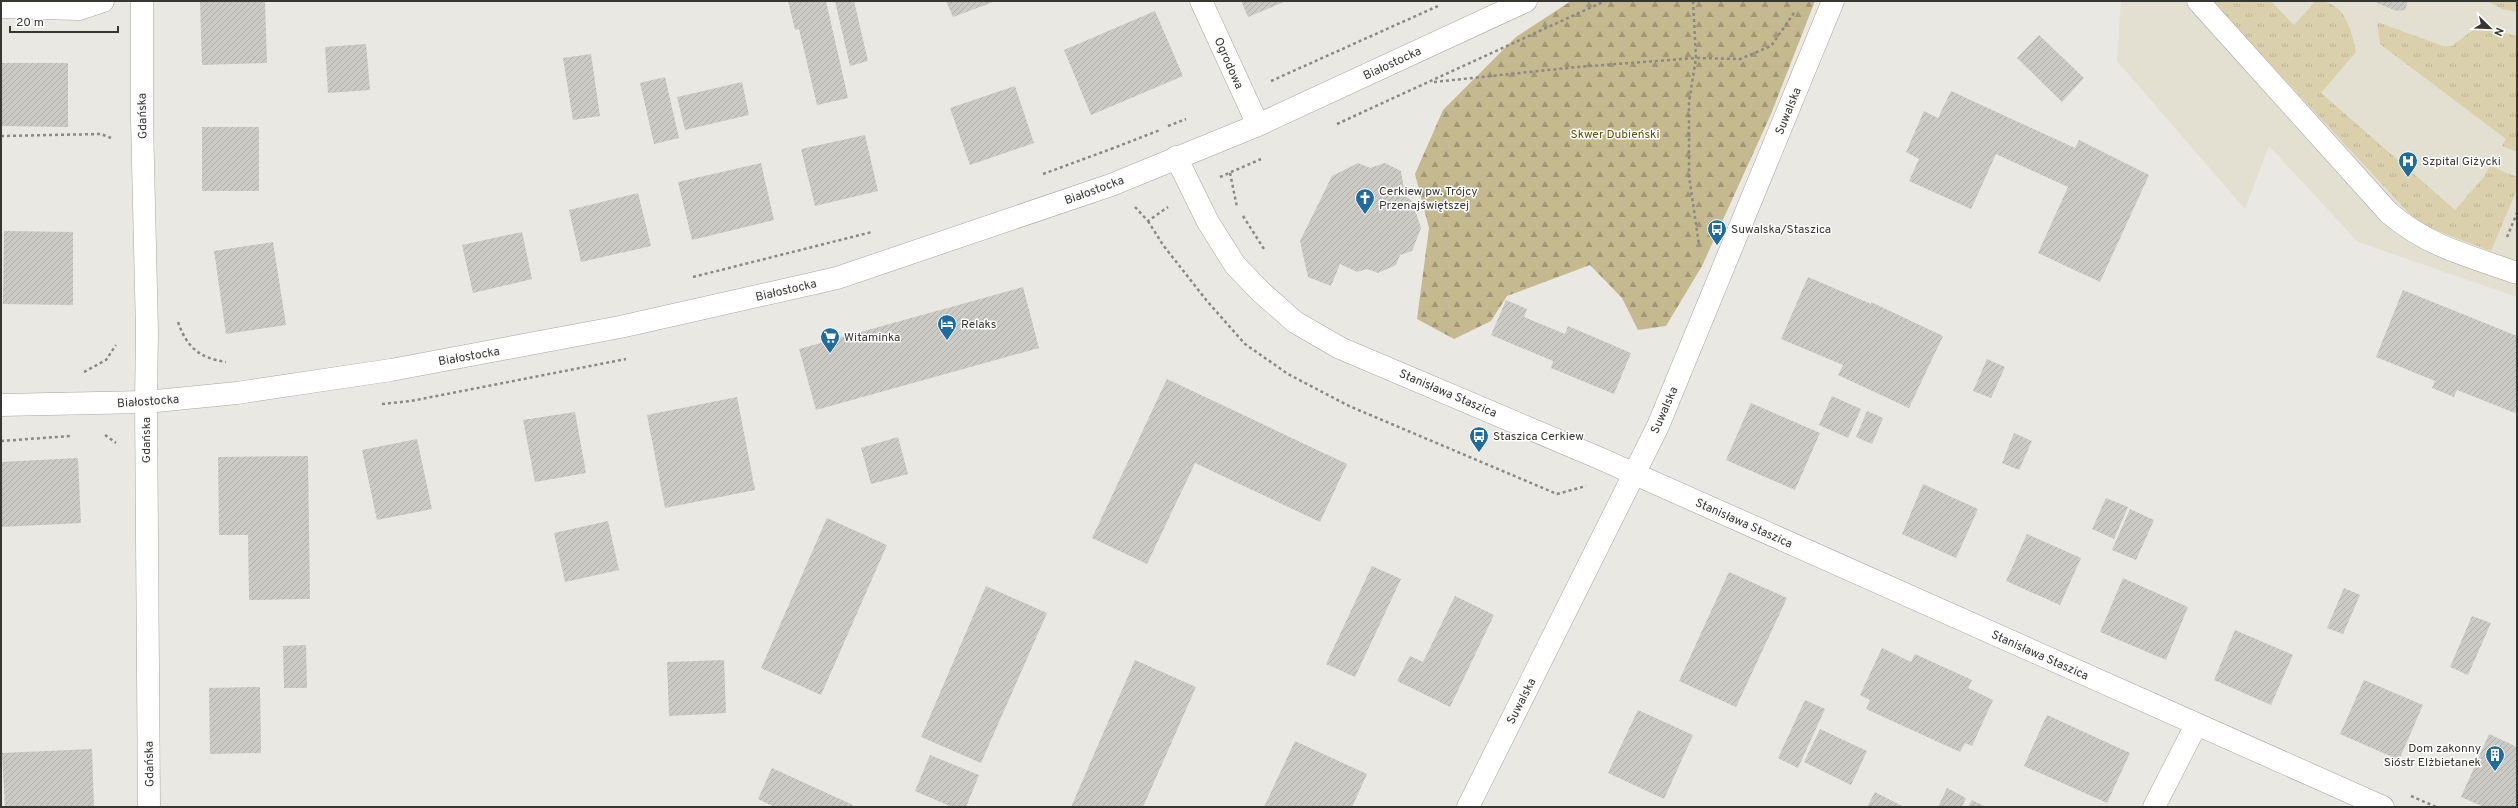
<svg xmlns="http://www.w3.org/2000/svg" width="2518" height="808" viewBox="0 0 2518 808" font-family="Overpass,sans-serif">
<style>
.built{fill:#e3dfd1}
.grass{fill:url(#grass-tufts)}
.forest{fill:url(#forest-firs)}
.building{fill:url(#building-hatch)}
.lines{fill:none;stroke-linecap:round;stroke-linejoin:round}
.minor-casing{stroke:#a7a59f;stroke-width:23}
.path{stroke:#8a8985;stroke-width:2.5;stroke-dasharray:3 3;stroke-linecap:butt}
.minor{stroke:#fff;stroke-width:22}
.labels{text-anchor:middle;stroke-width:3;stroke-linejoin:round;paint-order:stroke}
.street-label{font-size:12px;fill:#363633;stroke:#fff}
.park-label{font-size:12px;fill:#614f04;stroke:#fff}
.poi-label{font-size:12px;fill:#363633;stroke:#fff;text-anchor:start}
</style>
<defs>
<pattern id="grass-tufts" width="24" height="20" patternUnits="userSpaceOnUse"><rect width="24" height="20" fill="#dbd0ac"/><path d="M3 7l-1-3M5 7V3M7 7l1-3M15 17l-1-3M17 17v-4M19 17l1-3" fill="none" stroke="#bdb394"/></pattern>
<pattern id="forest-firs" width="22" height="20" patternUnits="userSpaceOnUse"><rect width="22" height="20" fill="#c5b990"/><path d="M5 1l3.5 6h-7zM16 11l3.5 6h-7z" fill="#a19776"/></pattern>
<pattern id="building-hatch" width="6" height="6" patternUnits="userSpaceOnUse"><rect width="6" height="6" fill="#cccac4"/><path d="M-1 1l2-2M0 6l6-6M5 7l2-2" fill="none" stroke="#b0aea9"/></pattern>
</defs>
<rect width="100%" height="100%" fill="#eae8e2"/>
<path class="built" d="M2121,1H2517V297L2358,242L2269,146L2245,209L2117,61Z"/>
<path class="grass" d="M2212,1H2271L2294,25L2316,1C2345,1 2351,29 2356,52L2321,93L2455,210L2483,178L2490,166L2517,177V189L2491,251L2419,224Z
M2487,1H2517V12L2502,9Z
M2377,22L2443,46H2452L2477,27L2517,36V152L2502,146L2506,139L2380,44Z"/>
<path class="forest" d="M1571,1H1815L1771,114L1702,266L1666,326L1638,330L1622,298L1590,265L1507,296L1491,321L1454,339L1417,319L1429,228L1415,174L1443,110L1516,37Z"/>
<path class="building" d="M200,1H265L267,63L202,65Z
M788,1H826L848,98L817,105L799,29L795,30Z
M835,1H854L868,61L850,66Z
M946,1H996L953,17Z
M1241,1H1286L1248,17Z
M2372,1H2408L2405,10L2397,11Z
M1155,11L1183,76L1091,115L1064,50Z
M2039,35L2084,78L2062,102L2017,58Z
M366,44L370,90L328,93L325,47Z
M591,54L600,116L573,120L563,58Z
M1,63H68V127L1,126Z
M665,77L679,138L654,144L640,83Z
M742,82L749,115L685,130L677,97Z
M1015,86L1034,143L970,165L950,108Z
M1951,91L2075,148L2079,140L2149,175L2100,282L2038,253L2068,187L1996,154L1971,209L1909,181L1919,159L1906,152L1924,111L1938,118Z
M202,127H259V191H202Z
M865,135L878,191L815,206L801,149Z
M761,163L774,220L692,240L678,182Z
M1358,163L1370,168L1385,163L1401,171L1405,196L1412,201L1421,228L1412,251L1400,255L1396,265L1378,273L1367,269L1357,272L1340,264L1331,286L1308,277L1300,241L1332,176Z
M638,193L651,246L581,262L569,210Z
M4,231L73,232V305L3,304Z
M522,232L532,279L473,293L462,245Z
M273,242L286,325L226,334L214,251Z
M1808,277L1871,304V302L1943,336L1909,408L1838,375L1843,365L1781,339Z
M1023,287L1039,348L816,410L799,349Z
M2403,290L2517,336V407L2515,413L2457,390L2454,397L2432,388L2435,381L2376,357Z
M1506,300L1527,309L1524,317L1565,334L1568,326L1631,353L1614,394L1551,368L1553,361L1491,335Z
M1987,359L2005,367L1991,398L1973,391Z
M1167,379L1347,464L1320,522L1195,463L1147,564L1092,538Z
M1832,396L1861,409L1848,438L1819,425Z
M737,397L755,490L665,508L647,415Z
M1751,403L1820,433L1795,490L1726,460Z
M1867,411L1883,418L1872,444L1856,437Z
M575,412L586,473L535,482L523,420Z
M2014,433L2032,441L2019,470L2002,463Z
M898,437L908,474L871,484L861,448Z
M417,439L432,509L377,520L362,450Z
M308,456L310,599L249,600L248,535H219L218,457Z
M78,458L81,523L1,527V462Z
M1923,484L1978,509L1956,558L1902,534Z
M2106,498L2128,507L2114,539L2092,529Z
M2130,509L2154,520L2136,560L2112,550Z
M827,518L887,545L821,695L761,668Z
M608,521L619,570L565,582L554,533Z
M2027,534L2081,558L2060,605L2006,581Z
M1372,566L1401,579L1355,677L1326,664Z
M1729,572L1787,598L1736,707L1679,681Z
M2123,578L2188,607L2166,660L2100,632Z
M986,586L1047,613L981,763L921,737Z
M2344,588L2360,595L2343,634L2327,628Z
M1455,596L1494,615L1450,707L1397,681L1410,656L1423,662Z
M2472,616L2491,623L2468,675L2450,667Z
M2235,630L2293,655L2271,705L2214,680Z
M306,645L307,688H284L283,646Z
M1882,648L1911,662L1915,654L1972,680L1968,688L1993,700L1972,746L1965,743L1960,752L1866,709L1870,700L1860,695Z
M724,660L726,713L669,716L667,662Z
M1135,660L1196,687L1143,807H1071Z
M2364,680L2423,705L2399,760L2340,734Z
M260,687L261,753L210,754L209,688Z
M1805,700L1825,709L1798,768L1778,758Z
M1638,710L1693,735L1664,799L1608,773Z
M2047,715L2130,753L2107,803L2024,766Z
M1820,729L1867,751L1851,785L1804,762Z
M2489,734L2517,747V807H2484L2461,797Z
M1295,741L1367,774L1352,807H1264Z
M92,749L94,807H5L2,753Z
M930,755L979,775L966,807H952L915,791Z
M772,768L853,805L852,807H775L758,799Z
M1947,788L1966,798L1962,807H1938Z
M1875,792L1904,807H1867Z
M1972,800L1986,807H1968Z"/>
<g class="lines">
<g class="minor-casing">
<path id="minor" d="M142,1V120L147,331L146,402L149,807
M1201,1L1258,125
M2198,1L2389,213C2429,247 2469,256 2517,273
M1,7L79,9L103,1
M1176,157L1208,222L1235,265L1261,292L1295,322L1340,348L1599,458L2383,807
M1,405L146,402L237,393L391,370L620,327L837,278L1111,185L1258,125L1526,1
M1468,807L1658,426L1833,1
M2154,807L2196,725"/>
</g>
<path class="path" d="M1693,1L1696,58L1689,102V176L1699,245
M1271,81L1438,6
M1434,82L1577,67L1696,58L1740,59L1771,46L1794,13
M1337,124L1605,1
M1168,126L1186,119
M1,136L101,134L111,138
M1111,149L1160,130
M1230,173L1237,207
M1043,174L1111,149
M1220,177L1261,159
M1135,207L1148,221L1168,207
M1243,216L1264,249
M1148,221L1163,245L1207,301L1245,344L1288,374L1349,406L1557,494L1586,486
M2507,237L2517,213
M693,277L872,232
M178,322C187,348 200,358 226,362
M84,372L106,360L116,345
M382,404L411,401L626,359
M105,435L116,443
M1,441L70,436
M2411,796L2436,807"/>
<use href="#minor" class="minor"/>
</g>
<defs>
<g id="hospital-pin" transform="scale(1)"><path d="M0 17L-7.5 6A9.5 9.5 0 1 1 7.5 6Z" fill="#206c9f" stroke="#fff"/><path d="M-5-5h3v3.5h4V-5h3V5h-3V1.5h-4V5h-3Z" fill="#fff"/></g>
<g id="church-pin" transform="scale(1)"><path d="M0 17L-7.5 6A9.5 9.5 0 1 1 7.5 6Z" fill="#206c9f" stroke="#fff"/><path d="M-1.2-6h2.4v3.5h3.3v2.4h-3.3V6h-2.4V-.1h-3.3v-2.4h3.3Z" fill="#fff"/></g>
<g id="bus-pin" transform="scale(1)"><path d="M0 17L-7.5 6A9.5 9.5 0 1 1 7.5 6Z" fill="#206c9f" stroke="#fff"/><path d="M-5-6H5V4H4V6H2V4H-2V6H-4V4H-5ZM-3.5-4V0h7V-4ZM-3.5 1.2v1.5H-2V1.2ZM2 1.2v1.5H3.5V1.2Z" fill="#fff"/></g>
<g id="hotel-pin" transform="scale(1)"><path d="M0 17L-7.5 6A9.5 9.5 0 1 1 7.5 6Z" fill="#206c9f" stroke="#fff"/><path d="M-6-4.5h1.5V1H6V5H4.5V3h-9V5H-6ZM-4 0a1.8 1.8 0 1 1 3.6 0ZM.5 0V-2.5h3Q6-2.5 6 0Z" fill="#fff"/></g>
<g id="supermarket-pin" transform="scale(1)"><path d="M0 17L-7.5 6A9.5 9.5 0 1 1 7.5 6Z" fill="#206c9f" stroke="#fff"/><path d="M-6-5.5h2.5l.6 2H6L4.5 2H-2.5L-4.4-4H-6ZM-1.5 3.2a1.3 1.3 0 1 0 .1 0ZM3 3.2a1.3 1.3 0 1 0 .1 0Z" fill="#fff"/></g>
<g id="building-pin" transform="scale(1)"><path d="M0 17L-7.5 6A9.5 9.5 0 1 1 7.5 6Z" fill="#206c9f" stroke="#fff"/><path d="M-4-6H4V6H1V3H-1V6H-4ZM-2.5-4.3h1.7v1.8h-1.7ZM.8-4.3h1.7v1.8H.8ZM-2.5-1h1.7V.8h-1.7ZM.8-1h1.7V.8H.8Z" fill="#fff"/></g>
</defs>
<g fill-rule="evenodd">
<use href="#hospital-pin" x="2408" y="161"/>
<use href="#church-pin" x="1365" y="198"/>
<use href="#bus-pin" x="1717" y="229"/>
<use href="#hotel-pin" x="947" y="324"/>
<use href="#supermarket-pin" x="830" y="337"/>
<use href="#bus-pin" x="1479" y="436"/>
<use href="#building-pin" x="2495" y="755"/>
</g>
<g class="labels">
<g class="street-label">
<text transform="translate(1229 63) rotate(66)" y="4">Ogrodowa</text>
<text transform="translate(1392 63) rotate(-25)" y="4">Białostocka</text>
<text transform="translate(1788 111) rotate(-68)" y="4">Suwalska</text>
<text transform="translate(142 116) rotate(-91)" y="4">Gdańska</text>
<text transform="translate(1094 190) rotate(-20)" y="4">Białostocka</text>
<text transform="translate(786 290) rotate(-13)" y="4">Białostocka</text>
<text transform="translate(469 356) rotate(-10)" y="4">Białostocka</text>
<text transform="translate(1448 393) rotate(23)" y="4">Stanisława Staszica</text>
<text transform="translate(148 401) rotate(-4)" y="4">Białostocka</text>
<text transform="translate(1664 410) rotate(-66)" y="4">Suwalska</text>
<text transform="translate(146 440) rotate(-90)" y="4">Gdańska</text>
<text transform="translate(1744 523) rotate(24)" y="4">Stanisława Staszica</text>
<text transform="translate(2040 655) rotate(24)" y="4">Stanisława Staszica</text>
<text transform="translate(1521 701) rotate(-63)" y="4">Suwalska</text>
<text transform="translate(149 764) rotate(-91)" y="4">Gdańska</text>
</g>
<g class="park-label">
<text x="1615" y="138">Skwer Dubieński</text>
</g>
<g class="poi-label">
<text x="2422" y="165">Szpital Giżycki</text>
<text x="1379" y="195">Cerkiew pw. Trójcy<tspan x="1379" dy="14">Przenajświętszej</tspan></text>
<text x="1731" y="233">Suwalska/Staszica</text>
<text x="961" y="328">Relaks</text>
<text x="844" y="341">Witaminka</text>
<text x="1493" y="440">Staszica Cerkiew</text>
<text x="2481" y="752" text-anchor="end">Dom zakonny<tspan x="2481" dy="14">Sióstr Elżbietanek</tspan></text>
</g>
</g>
<rect width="2518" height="808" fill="none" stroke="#363633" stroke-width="4"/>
<g transform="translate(2490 28) rotate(113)" stroke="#ffffff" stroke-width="3" paint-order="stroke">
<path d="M0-3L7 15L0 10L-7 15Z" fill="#363633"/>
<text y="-6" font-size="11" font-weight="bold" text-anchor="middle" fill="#363633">N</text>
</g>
<path d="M10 26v6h108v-6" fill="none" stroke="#363633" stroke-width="2"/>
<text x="16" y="26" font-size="12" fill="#363633" stroke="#ffffff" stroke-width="3" paint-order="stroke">20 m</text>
</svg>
